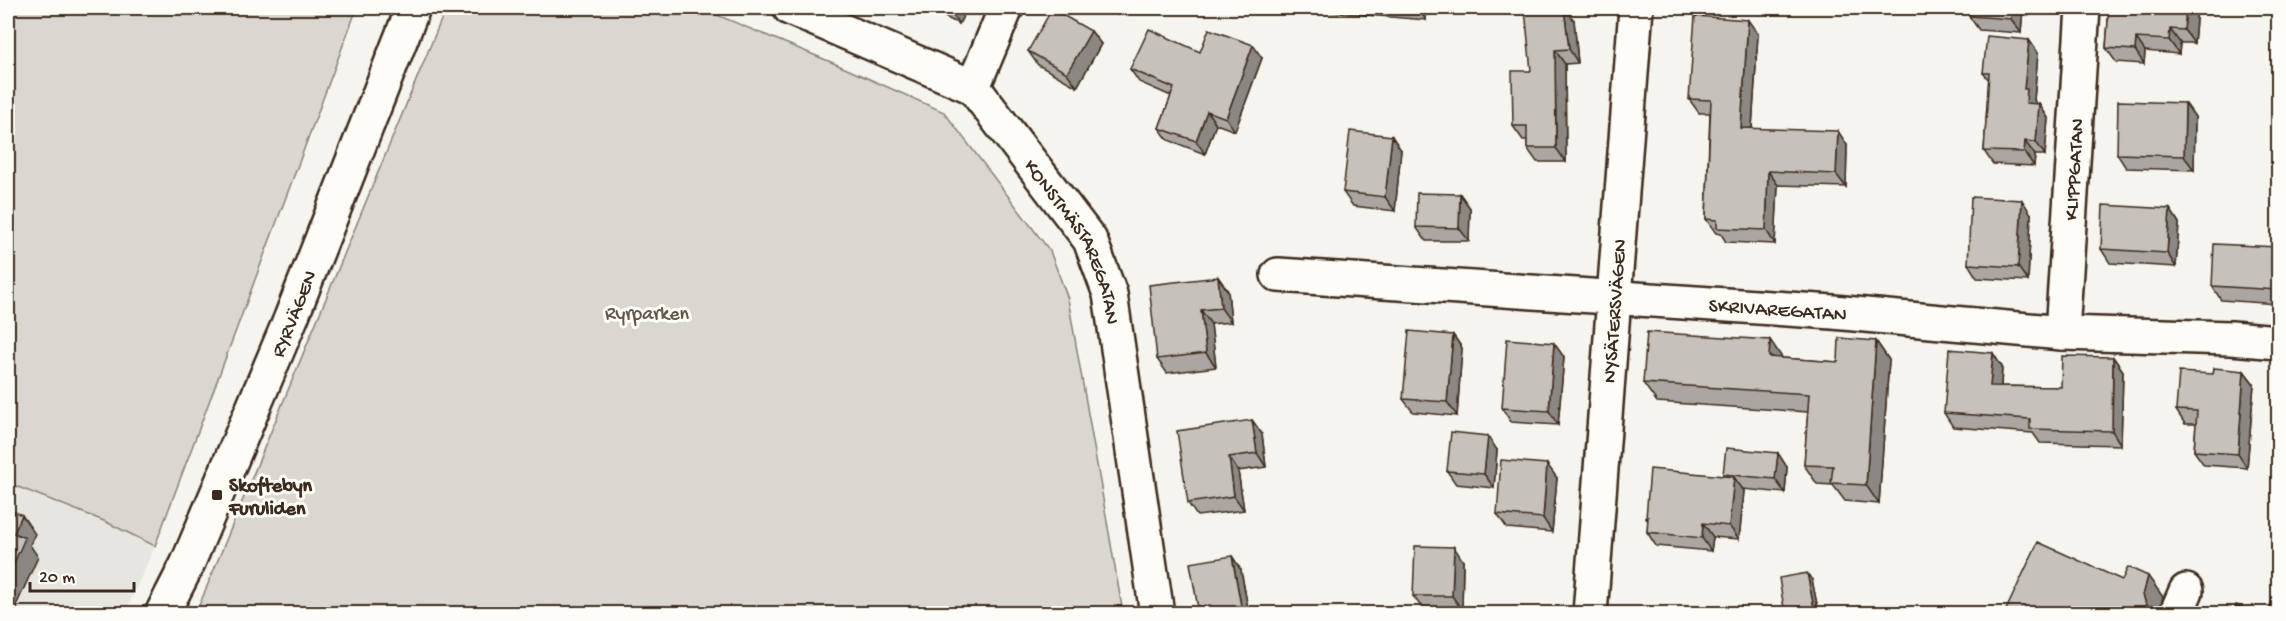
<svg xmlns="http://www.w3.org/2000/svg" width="2286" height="621" viewBox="0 0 2286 621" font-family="'Gochi Hand',sans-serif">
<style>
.built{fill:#e7e5df}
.green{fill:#dad6d0;stroke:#8a8077;stroke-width:1.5}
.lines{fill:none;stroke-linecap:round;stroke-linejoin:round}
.street-casing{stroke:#3b2a1e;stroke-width:38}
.secondary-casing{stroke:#3b2a1e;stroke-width:38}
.street{stroke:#fdfcf7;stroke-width:33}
.secondary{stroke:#fdfcf7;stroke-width:33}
.wall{fill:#aba6a1;stroke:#3b2a1e;stroke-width:1.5}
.shaded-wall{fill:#8b8783;stroke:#3b2a1e;stroke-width:1.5}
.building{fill:#c7c1bb;stroke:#3b2a1e;stroke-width:1.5}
.poi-dot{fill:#3b2a1e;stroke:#fdfcf7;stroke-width:2}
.labels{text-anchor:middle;stroke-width:6;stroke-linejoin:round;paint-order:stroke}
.street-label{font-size:20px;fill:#3b2a1e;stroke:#fdfcf7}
.park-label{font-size:20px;fill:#63554a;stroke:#fdfcf7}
.poi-label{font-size:20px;font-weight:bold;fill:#3b2a1e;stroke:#fdfcf7;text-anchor:start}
</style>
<rect width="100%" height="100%" fill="#f5f4ee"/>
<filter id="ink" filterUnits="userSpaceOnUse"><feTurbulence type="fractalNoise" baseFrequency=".0167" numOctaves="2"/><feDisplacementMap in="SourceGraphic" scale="12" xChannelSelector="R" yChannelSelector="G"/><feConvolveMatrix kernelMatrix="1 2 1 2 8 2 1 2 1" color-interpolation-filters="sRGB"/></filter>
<g filter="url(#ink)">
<path class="built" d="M8,483L104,521L155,546L125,613H8Z"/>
<path class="green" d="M8,8H357L155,546L104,521L8,483Z
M446,8H700L831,62L944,112L1050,251L1068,299L1123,613H196Z"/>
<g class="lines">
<g class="street-casing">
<g id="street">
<path id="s1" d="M790,8L973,87L1090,240L1110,294L1157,614"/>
<path d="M973,87L1006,8"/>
<path id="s2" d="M1278,275L1833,312L2062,333L2231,338L2278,342"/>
<path id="s3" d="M2062,333L2083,8"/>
<path id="s4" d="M162,614L187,565L291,318L413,8"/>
<path d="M2176,614L2186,591"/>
</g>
</g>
<g class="secondary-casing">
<g id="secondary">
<path id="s5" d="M1590,614L1636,8"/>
</g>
</g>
<use href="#street" class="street"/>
<use href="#secondary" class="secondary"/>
</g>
<path class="wall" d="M926,8H967L959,24Z
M1103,8H1122L1118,15Z
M1306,8H1427L1426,20L1307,10Z
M2023,8L2021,33L1979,30L1969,16Z
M2109,8H2197L2194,43H2180L2179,54L2145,51L2144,64L2116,62L2106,48Z
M1574,20L1578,63L1565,64L1566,162H1537L1527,148V140H1523L1513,126L1531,71Z
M1091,31L1101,44L1077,87L1038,65L1028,51Z
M1758,34L1752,129L1847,145L1846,187L1778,185L1775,244L1726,242L1721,234L1716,233L1706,219L1710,113H1699L1689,99Z
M2029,40L2038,53L2034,100L2036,104H2039L2048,118L2045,155H2035L2034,166L1993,164L1984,151L1989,80L1983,73Z
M1200,52L1262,58L1235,131L1216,124L1205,154L1168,140L1159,128L1171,96L1139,82L1130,69Z
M2185,103L2195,117L2194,170L2126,168L2117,154Z
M1401,150L1395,211L1353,206L1343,192Z
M1460,194L1470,208L1469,241H1426L1416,227Z
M2170,209L2179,223L2176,267L2110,263L2101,249Z
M2031,214L2028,281L1977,278L1968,264Z
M2278,247V304L2221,300L2212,286Z
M1218,277L1228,291L1231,322L1211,324L1216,367L1167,373L1157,359Z
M1453,335L1462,348L1457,416L1413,412L1403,399Z
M1770,340L1782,358L1838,362L1876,341L1889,360L1879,504L1845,501L1833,485L1817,484L1804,465L1808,412L1657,402L1643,383Z
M1564,357L1558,425L1511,422L1502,408Z
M2113,357L2123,371L2121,445L2040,443L2033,433L1953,427L1944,413L2002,367L2001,386L2061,387Z
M2244,371L2254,384L2247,468L2204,465L2194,451L2196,424H2185L2176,410L2213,374Z
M1252,420L1262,434L1266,467L1238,471L1244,510L1197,516L1188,503Z
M1497,450L1494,488L1456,484L1447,471Z
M1787,467L1785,493L1743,489L1744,491L1739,539L1713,537L1711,551L1656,546L1647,532L1648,521L1646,518L1725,476L1723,474Z
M1557,478L1552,532L1507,528L1497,514Z
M1232,556L1241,570L1249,614H1199Z
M1463,561L1462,610L1423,609L1413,596Z
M1812,580L1819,614H1785Z"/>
<path class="shaded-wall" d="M951,8H967L959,24L949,10Z
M1113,8H1122L1118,15Z
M1417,8H1427L1426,20Z
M1564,8L1574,20L1578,63L1569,49Z
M2012,8H2023L2021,33L2011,19Z
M2186,8H2197L2194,43L2184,30Z
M1748,20L1758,34L1751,142L1741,128Z
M2170,29L2180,43L2179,54L2169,40Z
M1091,31L1101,44L1077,87L1067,73Z
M2136,38L2145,51L2144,64L2135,50Z
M2029,40L2038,53L2034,100L2036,103V117L2026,103L2024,89Z
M1253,45L1262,58L1235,131L1226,118Z
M1555,50L1565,64L1566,162L1556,148Z
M2185,103L2195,117L2194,170L2184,156Z
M2039,104L2048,118L2045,155L2036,142Z
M1207,111L1216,124L1205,154L1196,141Z
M1838,131L1847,145L1846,187L1836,174Z
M1392,136L1401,150L1395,211L1385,197Z
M2025,141L2035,155L2034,166L2024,152Z
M1768,171L1778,185L1775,244L1766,230Z
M1460,194L1470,208L1469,241L1459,228Z
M2022,200L2031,214L2028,281L2018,267Z
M2170,209L2179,223L2176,267L2167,253Z
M1218,277L1228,291L1231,322L1221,308Z
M1201,310L1211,324L1216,367L1206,353Z
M1453,335L1462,348L1457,416L1447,402Z
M1770,340L1783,359L1769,357Z
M1876,341L1889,360L1879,504L1866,485Z
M1554,343L1564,357L1558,425L1549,411Z
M1993,353L2002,367L2000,400L1990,386Z
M2113,357L2123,371L2121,445L2112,431Z
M2244,371L2254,384L2247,468L2238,454Z
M1252,420L1262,434L1266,467L1257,453Z
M1488,436L1497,450L1494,488L1484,474Z
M1778,453L1787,467L1785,493L1775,479Z
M1229,457L1238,471L1244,510L1234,496Z
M1547,464L1557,478L1552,532L1543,518Z
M1734,477L1744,491L1739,539L1729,526Z
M22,515L35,534L30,545L38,557L16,606L19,611L18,614H8V577L14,533Z
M1703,523L1713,537L1711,551L1702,538Z
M1454,547L1463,561L1462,610L1452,596Z
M1232,556L1241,570L1249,614H1246L1241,606Z
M1807,573L1812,580L1819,614H1818L1814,608Z
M2148,576L2163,597L2158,614H2147L2146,604L2143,595Z"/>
<path class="building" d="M1548,8H1564L1569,49L1555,50L1556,148H1527V126H1513L1512,71H1531L1525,10Z
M1970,8H2012L2011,19L1969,16Z
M2109,8H2186L2184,30L2170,29L2169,40L2136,38L2135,50L2106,48Z
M1052,9L1091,31L1067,73L1028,51Z
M1695,16L1748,20L1741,128L1838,131L1836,174L1768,171L1766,230L1717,228V220L1706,219L1711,100L1689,99Z
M1149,29L1200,52L1209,29L1253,45L1226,118L1207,111L1196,141L1159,128L1174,88L1130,69Z
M1987,36L2029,40L2024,89H2027L2026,103L2039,104L2036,142L2025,141L2024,152L1984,151L1989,73H1983Z
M2118,101L2185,103L2184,156L2117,154Z
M1350,131L1392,136L1385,197L1343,192Z
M1417,193L1460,194L1459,228L1416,227Z
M1971,197L2022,200L2018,267L1968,264Z
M2103,205L2170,209L2167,253L2101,249Z
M2214,244L2278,247V290L2212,286Z
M1218,277L1221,308L1201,310L1206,353L1157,359L1149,285Z
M1409,331L1453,335L1447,402L1403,399Z
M1647,332L1770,340L1769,357L1838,362L1839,338L1876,341L1866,485L1831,483L1833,466L1804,465L1809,394L1643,383Z
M1507,339L1554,343L1549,411L1502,408Z
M1949,349L1993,353L1990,386L2061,387L2062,356L2113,357L2112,431L2030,429V419L1944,413Z
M2214,368L2244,371L2238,454L2194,451L2197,411L2176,410L2179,372L2213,374Z
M1252,420L1257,453L1229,457L1234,496L1188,503L1177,431Z
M1451,432L1488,436L1484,474L1447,471Z
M1726,448L1778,453L1775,479L1723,474Z
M1501,460L1547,464L1543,518L1497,514Z
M1650,469L1734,477L1729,526L1703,523L1702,538L1647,532L1648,517L1646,518Z
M8,509L22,515L14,533L25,538L8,577Z
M2038,542L2122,580L2128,567L2148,576L2143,595L2146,604L2150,607L2147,614H2004Z
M1415,546L1454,547L1452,596H1413Z
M1232,556L1241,606L1199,614L1190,563Z
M1807,573L1814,608L1785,614L1779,578Z
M2276,591L2278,592V614H2267Z
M2236,605L2258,614H2233Z
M1503,609L1544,612V614H1503Z"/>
</g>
<rect class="poi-dot" x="211" y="489" width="12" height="12" rx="3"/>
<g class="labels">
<g class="street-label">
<text dy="7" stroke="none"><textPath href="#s3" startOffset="164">KLIPPGATAN</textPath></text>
<text dy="7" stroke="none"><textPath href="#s1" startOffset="386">KONSTMÄSTAREGATAN</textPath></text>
<text dy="7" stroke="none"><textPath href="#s2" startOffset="501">SKRIVAREGATAN</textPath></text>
<text dy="7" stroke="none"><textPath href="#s5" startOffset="304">NYSÄTERSVÄGEN</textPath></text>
<text dy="7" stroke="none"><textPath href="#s4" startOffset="328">RYRVÄGEN</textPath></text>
</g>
<g class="park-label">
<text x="647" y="319">Ryrparken</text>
</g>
<g class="poi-label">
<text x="229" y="491">Skoftebyn<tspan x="229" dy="23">Furuliden</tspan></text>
</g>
</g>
<rect width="2286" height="621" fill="none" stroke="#fdfcf7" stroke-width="30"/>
<rect x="15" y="15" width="2256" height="591" fill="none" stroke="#3b2a1e" stroke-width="2" filter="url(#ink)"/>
<path d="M30 582v9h104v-9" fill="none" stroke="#3b2a1e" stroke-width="3"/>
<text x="39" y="582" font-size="18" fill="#3b2a1e" stroke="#fdfcf7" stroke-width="4.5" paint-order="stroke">20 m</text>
</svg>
